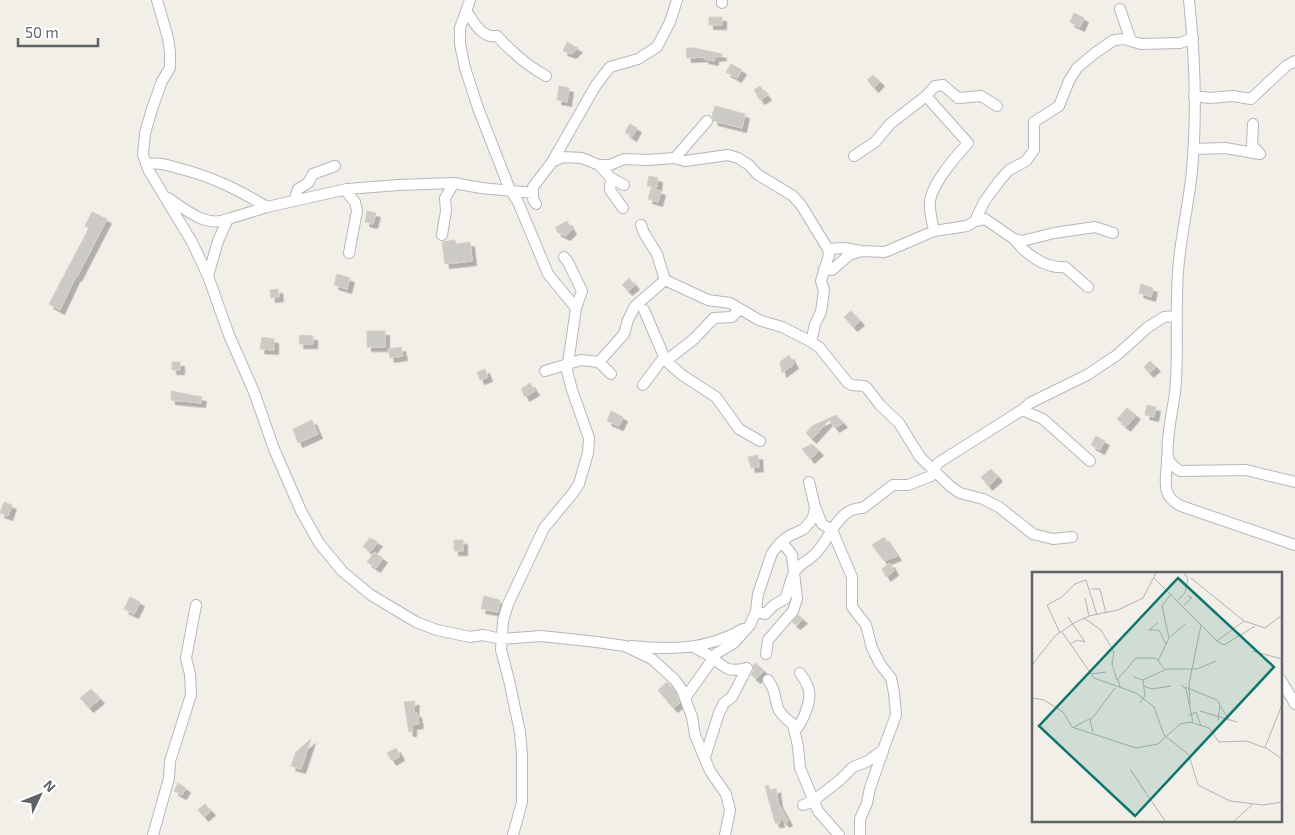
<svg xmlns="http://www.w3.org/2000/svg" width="1295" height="835" viewBox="0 0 1295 835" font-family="'Exo 2',sans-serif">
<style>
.building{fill:#cccac5;stroke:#d6d1c6;filter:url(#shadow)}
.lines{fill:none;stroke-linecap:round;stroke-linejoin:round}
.minor-casing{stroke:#b5b8bc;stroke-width:12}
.minor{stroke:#fff;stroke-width:10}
.inset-road{fill:none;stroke:#b3b3b1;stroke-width:1}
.view{fill:#0f766e;fill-opacity:0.15;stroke:#0f766e;stroke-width:2.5}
.inset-edge{fill:none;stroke:#5f6368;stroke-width:2.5}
</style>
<defs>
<filter id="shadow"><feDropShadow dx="4.5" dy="4.5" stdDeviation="0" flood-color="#0004"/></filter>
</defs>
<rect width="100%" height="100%" fill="#f1efe8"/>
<path class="building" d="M1074,13L1084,18L1080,27L1070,22Z
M709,17H722V25H709Z
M567,42L578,48L572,54L563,51Z
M686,48H695L722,54V56L714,57V61L704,59L705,57L687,58Z
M731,64L742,70L737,78L726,72Z
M873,75L880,82L874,88L867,80Z
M559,86L569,88L567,102L557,100Z
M760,86L767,96L760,100L754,90Z
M715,106L745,114L742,128L714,121L712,116Z
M630,124L637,128L632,137L625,132Z
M649,176L658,178L657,187L647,186Z
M651,188L661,191L658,202L648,199Z
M367,211L376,213L373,224L365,222Z
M92,212L107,219L77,277L76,276L60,310L49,304L89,228L85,226Z
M567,221L572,230L566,236L557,232L556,227Z
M455,240L456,244L470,242L472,261L445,264L442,242Z
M337,274L350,278L347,289L334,285Z
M629,278L635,285L628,291L622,285Z
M1141,284L1153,288L1151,297L1139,293Z
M278,289L279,297L271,298L270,290Z
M851,311L860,321L853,327L844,317Z
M367,331H385V347H367Z
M300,335L313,336V344H299Z
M262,337L274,339V350L260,349Z
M401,347L403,356L390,358L388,349Z
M789,355L794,364L782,373L780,362Z
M1150,361L1156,367L1149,373L1144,367Z
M172,362H180V370H172Z
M485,369L488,377L480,380L477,372Z
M530,383L535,391L525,397L521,389Z
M171,391L202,397L201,403L171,400Z
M1147,405L1156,407L1154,417L1145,415Z
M1127,408L1136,415L1126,427L1117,419Z
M611,411L623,417L619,426L607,421Z
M836,415L843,423L835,428L829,420L812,439L806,433L812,426Z
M312,420L318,434L298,443L293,429Z
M1096,436L1105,441L1100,450L1091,445Z
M812,444L819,451L810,459L802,449Z
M758,455L759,467L751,468L748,457Z
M991,469L998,477L988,486L981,477Z
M4,502L12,505L8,516L0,513Z
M884,537L897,556L884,561L872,545Z
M370,538L378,542L370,552L363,546Z
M454,540H463V551H454Z
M374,552L383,558L376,568L367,562Z
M890,563L894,571L886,577L882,569Z
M484,596L500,600L498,612L481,609Z
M130,597L140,602L134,614L124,609Z
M798,615L803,619L796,625L792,622Z
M756,663L764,671L756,679L751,675L754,670L753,665Z
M667,682L676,693L680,703L673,708L658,690Z
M91,689L100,699L89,708L80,698Z
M415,701L414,713H417L419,724L412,725V732H409L404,702Z
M311,739L301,769L291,766L296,752Z
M396,748L400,756L392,761L387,753Z
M178,783L186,788L182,795L174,791Z
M768,785L771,791L776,788L778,803L788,821L785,823L779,816L780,823H775L765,786Z
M205,804L211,811L204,817L198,810Z"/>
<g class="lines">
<g class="minor-casing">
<path id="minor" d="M157,0L168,38L170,52V68L162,81L152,109L145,133L143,155L149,171L192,242L208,276L229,335L254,392L274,449L301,511L319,543L342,571L371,595L416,622L437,630L470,637L483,635L501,639L541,636L597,642L625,646L652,659L675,680L682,690L692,717L695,735L710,771L726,794L730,810L725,835
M470,0L460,28V44L465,68L478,108L510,190L518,202L548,274L576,308L567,371L572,390L589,438L588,453L579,484L573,493L544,528L508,604L503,621L501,650L509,680L520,732L522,755V802L513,835
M722,0V3
M1189,0C1195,56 1197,114 1192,170C1189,204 1180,238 1178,272C1175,312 1179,353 1175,393C1173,407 1164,449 1169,460C1171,465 1176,468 1180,471L1246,470L1295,482
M1120,9L1131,41
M467,12C474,22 482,39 497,36C511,51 527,66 546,76
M1194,96L1210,98L1233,96L1251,99L1286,66L1295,61
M1193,149L1225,148L1260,154L1252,145L1253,124
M854,156L875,142L890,124L926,96
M675,158L707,121
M552,162L596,85L610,67L638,59L657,47L670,22L677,0
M146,164C163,162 169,166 185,170C215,178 240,191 267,207
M599,165L611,178L624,185
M611,178L610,190L623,208
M345,190L355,202L357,211L349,253
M168,198C186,210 206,228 228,219
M294,201L298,189L308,183L313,174L335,166
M536,204L533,199V187L552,162L563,157L582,158L599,165H610L624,159L648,160L675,158L685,161L728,155L738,158L749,165L757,174L793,196L801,205L828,249L829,255L821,281L824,290L821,312L815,324L811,342
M975,221L985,219L1014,239L1022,241L1054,233L1095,227L1113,233
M934,231C932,221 929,211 930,201C932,184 957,155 968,143L926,96L935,86L943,85L958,98L981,96L997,106
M442,235L446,211L445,198L454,183
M1014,239C1026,254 1045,269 1065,267L1088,287
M828,249L844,248L861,251
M564,257L568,262L582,291L576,308
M824,269L832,270L849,255L861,251L885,252L934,231L967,226L975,221L984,202L1000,180L1009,170L1026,161L1034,150V122L1059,106L1069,81L1077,68L1095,53L1114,40L1124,39L1141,44L1180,43L1193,38
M208,276L218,241L228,219L267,207L347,189L399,185L454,183L481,188L533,193
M665,280L708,300L730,303L759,320L782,327L806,339L819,347L848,383L852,385L864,386L867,388L880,405L899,423L920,457L950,486L960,493L983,499L999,507L1033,534L1053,539L1072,537
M644,310L666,361L682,375L716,397L739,429L760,441
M666,361L694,339L714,318L732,317L740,309
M599,362L611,374
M545,371L581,360L599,362L624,334L628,320L635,306L665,280L657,254L644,233L641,225
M643,385L664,357
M1022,410L1043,419L1090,461
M1167,458C1167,479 1159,495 1181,506L1295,545
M756,611L765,614L774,605L785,599C789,591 790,577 796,570C801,563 808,561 814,555C830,541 837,507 863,508L893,485H908L931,476L938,463L1022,410L1030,403L1087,375L1117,355L1148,327L1164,317L1176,316
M631,646C671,650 707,650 743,629
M694,647C700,651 708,654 714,659C727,670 730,672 747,668
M766,654L768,640L793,611L797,599L792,555L782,542
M768,680C782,699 768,707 793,724L798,746L800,768L818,811L839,835
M1281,680L1295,704
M685,698L717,653L734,643L750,625L756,611L758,594L772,553L780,543L789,536L804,529L813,518L815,507L809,482
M795,731C803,721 813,700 808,687C806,682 803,677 800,673
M705,757L719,713L724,703L732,697L747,668
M803,805L813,801L840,780L853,767L868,761L883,750L896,715L894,693L891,678L880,664L872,648L866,625L852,607V577L832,530L822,524L815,507
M153,835L169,778L170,761L191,695L190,674L186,658L196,605
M860,835V819L867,803L870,788L883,751"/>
</g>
<use href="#minor" class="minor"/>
</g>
<g transform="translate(1032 572)">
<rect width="250" height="250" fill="#f1efe8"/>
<path class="inset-road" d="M122,6L185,69L212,49L233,56L250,43M159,6L212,49M59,17H68L74,41M53,26L57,44M146,28L153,21L156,7L152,1M152,33L160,26L156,24M36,45L53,70M52,46L69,58L82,80L80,92L85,108M126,51L117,58H127L134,72M30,60L62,106L104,121L122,135L132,163L157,183L166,213L198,229L231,233L250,230M28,61L15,33L30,25L43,12L54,8L65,43M137,66L153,52M185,69L192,73L223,54M38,72L46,68L53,70M220,79L250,87M126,89L137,66L130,34L139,22M0,93L23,64L42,51L57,44L86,38L111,26L124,1M59,102L74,100M102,105L111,108L113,124L108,131M111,108L135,97H165L184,89M149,113L154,117L161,150M112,114L120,117L139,114M88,115L86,107L104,86H124L133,98M153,115L185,128L188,133L186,148M0,126L12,128L31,140L40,155L104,176L126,172L148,152L158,150L177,156L187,170L215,169L233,176M158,133L157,112L169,53M250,133L233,175L250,187M188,134L198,149M168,139L205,150M156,144L164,140L169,154M42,155L59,146M61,160L58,149L83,116M98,197L133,249M202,249L221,232"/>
<path class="view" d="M146,6L242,95L103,244L7,154Z"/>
<rect width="250" height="250" class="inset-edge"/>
</g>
<g transform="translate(40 795) rotate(47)" stroke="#ffffff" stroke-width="4" paint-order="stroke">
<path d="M0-4L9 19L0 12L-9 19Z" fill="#5f6368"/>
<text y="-8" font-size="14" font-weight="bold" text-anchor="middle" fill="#5f6368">N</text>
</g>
<path d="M18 38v8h80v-8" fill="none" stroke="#5f6368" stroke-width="2.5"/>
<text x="25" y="38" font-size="15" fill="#5f6368" stroke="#ffffff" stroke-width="4" paint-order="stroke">50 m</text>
</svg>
